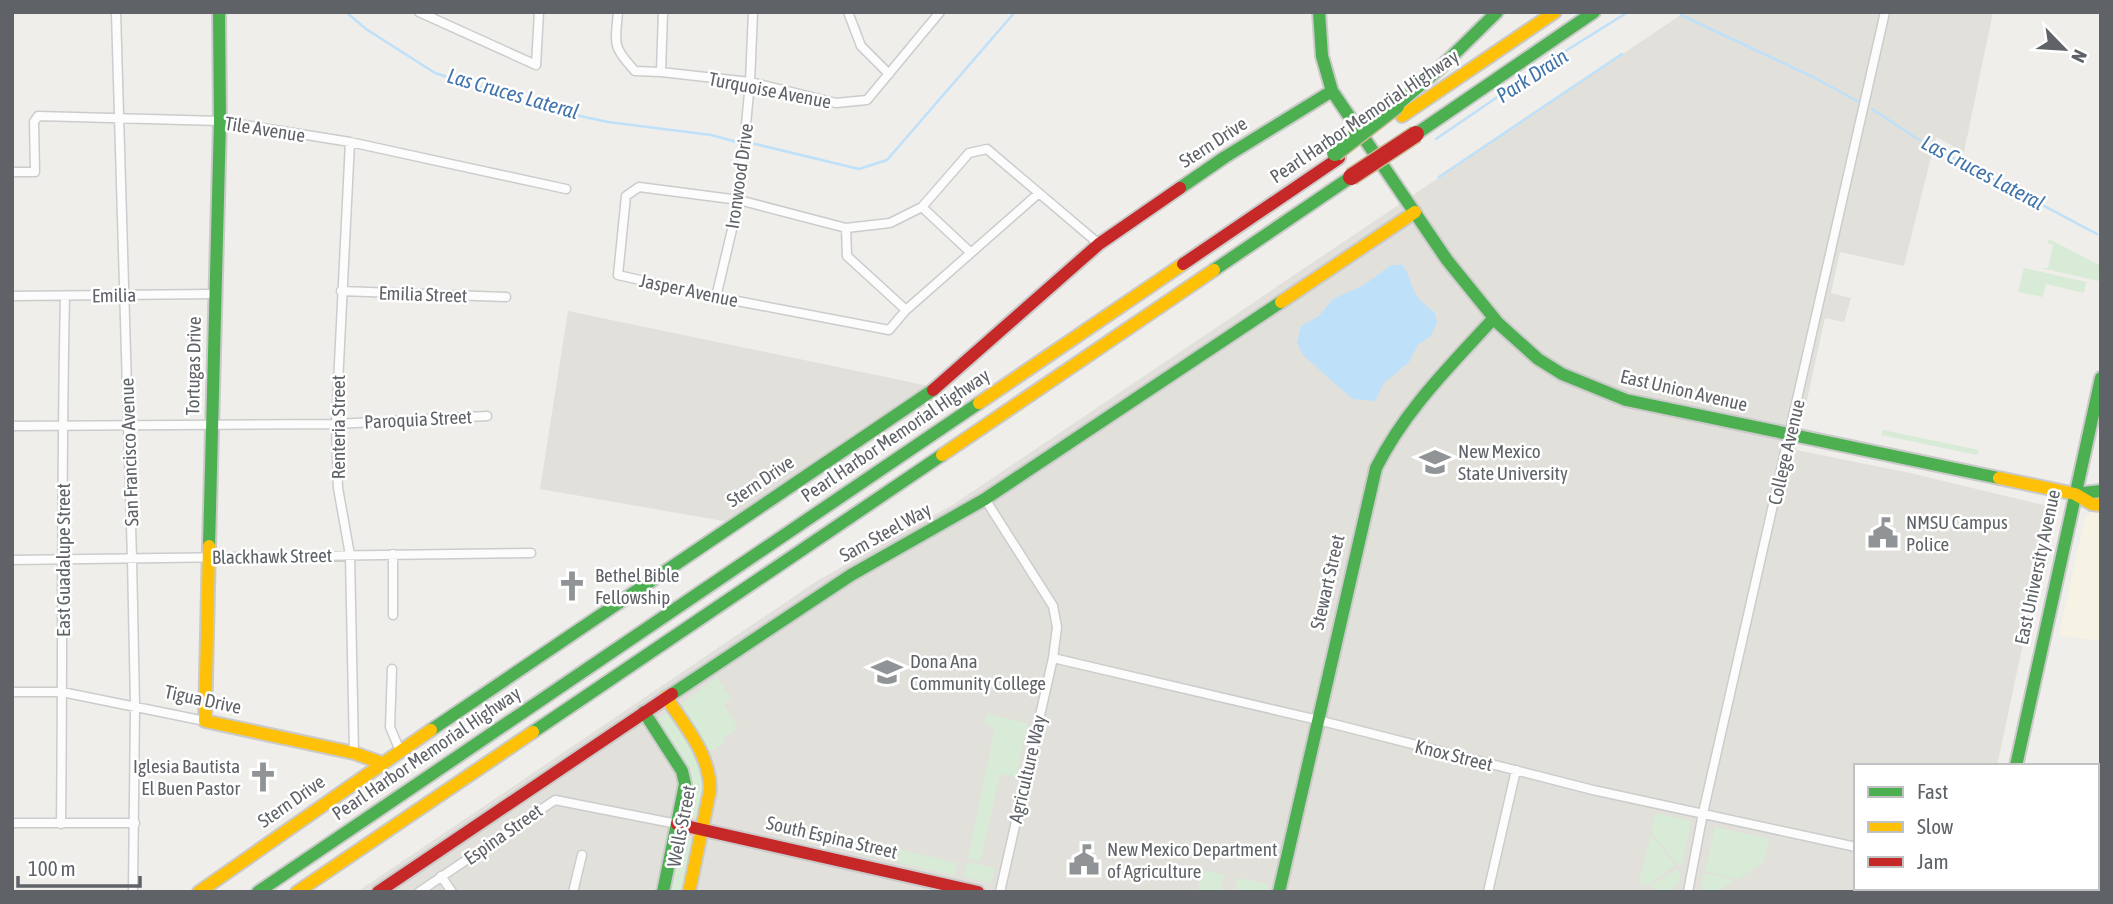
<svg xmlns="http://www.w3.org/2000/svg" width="2113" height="904" viewBox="0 0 2113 904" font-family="'Asap Condensed',sans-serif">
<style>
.commercial{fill:#f7f3e4}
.education{fill:#e2e0da}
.green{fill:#d8ebd6}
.water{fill:#bfe0f9}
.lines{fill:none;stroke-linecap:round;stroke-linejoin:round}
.stream{stroke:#bfe0f9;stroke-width:2.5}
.street-casing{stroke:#cbcccc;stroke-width:11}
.fast-casing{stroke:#cacacb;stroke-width:16}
.slow-casing{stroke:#cacacb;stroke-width:16}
.jam-casing{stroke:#cacacb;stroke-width:16}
.street{stroke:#fdfcfc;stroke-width:8}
.fast{stroke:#4caf50;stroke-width:12}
.slow{stroke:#ffc107;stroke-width:12}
.jam{stroke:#c62828;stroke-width:12}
.fast-bridge-casing{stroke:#c8b996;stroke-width:19;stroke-linecap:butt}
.jam-bridge-casing{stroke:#c8b996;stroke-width:19;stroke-linecap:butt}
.fast-bridge{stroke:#4caf50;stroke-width:16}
.jam-bridge{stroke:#c62828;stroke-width:16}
.labels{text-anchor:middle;stroke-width:5;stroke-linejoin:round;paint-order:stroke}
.street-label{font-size:19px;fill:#5f6368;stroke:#fff}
.poi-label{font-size:19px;fill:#5f6368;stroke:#fff;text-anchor:start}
.water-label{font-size:21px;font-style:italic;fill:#4174aa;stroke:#fff}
</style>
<rect width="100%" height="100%" fill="#efeeea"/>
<path class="commercial" d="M2092,510L2101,512V641L2059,635L2085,518Z"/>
<path class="education" d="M1685,12H1993L1964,152L1936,137L1904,266L1840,252L1831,293L1851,298L1844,322L1825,318L1796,450L1910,473L2052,507L1997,766H1856V888H1971L1970,892H357L817,581L954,504Z
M568,311L929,386L729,522L540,489Z"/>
<path class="green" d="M2049,239L2101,266L2098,281L2041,268H2048L2053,245L2047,243Z
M2024,268L2086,282L2084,293L2046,284L2043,297L2018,292Z
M1883,430L1979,450L1977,455L1881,435Z
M717,677L731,699L724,704L738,728L723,738L725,743L710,751L684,709V702Z
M667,713L698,758L707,782L698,817L687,815L692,782L689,770L658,724V719Z
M986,714L1028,723L1016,777L1000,774L981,859L978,861L968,858L995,727L984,724Z
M1655,813L1691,821L1682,865H1678L1651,832Z
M1715,827L1769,839L1764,862L1738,879L1705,871Z
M1651,835L1675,865L1646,886L1639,882Z
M683,837L694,840L683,892H668L680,840Z
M855,839L957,863L954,875L852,852Z
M967,862L995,868L991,883L963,877Z
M1677,869L1681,874L1678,884L1670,892L1649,887Z
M1202,870L1225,875L1220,892H1197Z
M1704,873L1735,880L1717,892H1701Z
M1238,878L1269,884L1267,892H1234Z"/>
<path class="water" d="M1391,265H1402C1408,272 1409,277 1412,286C1416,298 1425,305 1435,313L1437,323L1431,336L1418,345L1408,363L1384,383L1375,401L1352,399L1303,355L1297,343L1301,326L1319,316L1333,299L1364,285Z"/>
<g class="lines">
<path class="stream" d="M346,12L366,29L435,73L547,109L608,122L711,135L737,142
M1681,15L1813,77L1859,102
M1872,109L1916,138L2097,234
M1436,139L1556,57L1628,12
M751,143L859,169L887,160L1015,12
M1439,177L1622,54"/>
<g class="street-casing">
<path id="street" d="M116,12L132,559L135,705L133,892
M419,12L536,65L539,12
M618,12C615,45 612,46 635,71L661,72
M663,12L661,72L750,82L836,103L867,100L940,12
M848,12L861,46L889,74
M350,142L336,424L338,488L350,555L354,753
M12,172H35L34,122L38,116L220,121L350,142L566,189
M1039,193L906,310L889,330L716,297L618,275L626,196L639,187L739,200L846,228L890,223L922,207L969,153L987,149L1099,244
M922,207L970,252
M846,228L847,256L906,310
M341,291L506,297
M12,296L215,294
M716,297L739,200L750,82L753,12
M12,426L336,424L487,416
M985,499L1053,606L1057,627L1053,658L1000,892
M12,560L531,553
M393,615V554
M1053,658L1318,720L1593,790L1856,847
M392,669L390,727L400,751
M12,692H62L205,721
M12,823H135
M61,824C63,648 61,472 65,296
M441,876L452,892
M419,892L555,800L677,824
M573,892L582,855
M1488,892L1516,770
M1688,892L1703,813L1885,12"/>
</g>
<g class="fast-casing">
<path id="fast" d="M1319,12L1322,56L1332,91L1447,260L1498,323L1538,359L1562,374L1626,400L1999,478
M1396,106L1438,70L1497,12
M1416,134L1594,12
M1180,188L1225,157L1332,91
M1214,270L1351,177
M2075,494L2101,491
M209,546L220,121L219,12
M672,694L851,575L985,499L1281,302
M644,712L682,771L685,784L663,892
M431,730L933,390
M533,732L942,455
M2016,766L2101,378
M258,892L979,403
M1279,892L1376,468C1405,410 1450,366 1493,319
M1988,892L1989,888"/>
</g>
<g class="slow-casing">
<path id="slow" d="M1402,116L1555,12
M1281,302L1415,212
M979,403L1183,264
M942,455L1214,270
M1999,478L2075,494L2092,504L2101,505
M209,546L205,721L354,753L382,763
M666,697C685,726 710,754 710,790L689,892
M199,892L431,730
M297,892L533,732"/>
</g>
<g class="jam-casing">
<path id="jam" d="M1183,264L1339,158
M933,390L1099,244L1180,188
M677,824L978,892
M378,892L672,694"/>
</g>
<use href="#street" class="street"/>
<use href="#fast" class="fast"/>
<use href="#slow" class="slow"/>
<use href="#jam" class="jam"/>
<g class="fast-bridge-casing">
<path id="fast-bridge" d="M1335,153L1396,106"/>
</g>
<g class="jam-bridge-casing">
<path id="jam-bridge" d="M1351,177L1416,134"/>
</g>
<use href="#fast-bridge" class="fast-bridge"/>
<use href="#jam-bridge" class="jam-bridge"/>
</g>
<defs>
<g id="university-bare" transform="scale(2.415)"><path d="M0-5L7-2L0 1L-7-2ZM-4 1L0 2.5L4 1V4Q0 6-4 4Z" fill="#919496" stroke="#fff" stroke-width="2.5" paint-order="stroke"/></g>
<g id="civic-bare" transform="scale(2.415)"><path d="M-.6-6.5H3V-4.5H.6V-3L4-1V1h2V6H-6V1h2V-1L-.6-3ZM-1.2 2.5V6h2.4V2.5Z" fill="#919496" stroke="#fff" stroke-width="2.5" paint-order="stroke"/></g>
<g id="church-bare" transform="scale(2.415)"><path d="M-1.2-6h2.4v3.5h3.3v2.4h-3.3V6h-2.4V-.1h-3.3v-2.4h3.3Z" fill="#919496" stroke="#fff" stroke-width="2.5" paint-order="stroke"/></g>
</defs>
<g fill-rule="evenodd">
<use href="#university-bare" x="1435" y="462"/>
<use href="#civic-bare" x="1883" y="533"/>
<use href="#church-bare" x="572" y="586"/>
<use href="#university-bare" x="887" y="672"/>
<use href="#church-bare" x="263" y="777"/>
<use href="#civic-bare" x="1084" y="860"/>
</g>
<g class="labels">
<g class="street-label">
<text transform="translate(770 90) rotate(11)" y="7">Turquoise Avenue</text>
<text transform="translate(1364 116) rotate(-34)" y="7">Pearl Harbor Memorial Highway</text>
<text transform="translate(265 129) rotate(9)" y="7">Tile Avenue</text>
<text transform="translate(1213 142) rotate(-33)" y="7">Stern Drive</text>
<text transform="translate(739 176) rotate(-82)" y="7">Ironwood Drive</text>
<text transform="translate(689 290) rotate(12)" y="7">Jasper Avenue</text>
<text transform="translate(423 294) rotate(2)" y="7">Emilia Street</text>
<text transform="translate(114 295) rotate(-1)" y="7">Emilia</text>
<text transform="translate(193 366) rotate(-89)" y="7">Tortugas Drive</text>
<text transform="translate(1684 390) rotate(13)" y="7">East Union Avenue</text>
<text transform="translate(418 419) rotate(-3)" y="7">Paroquia Street</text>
<text transform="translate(338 427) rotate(-90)" y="7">Renteria Street</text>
<text transform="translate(895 435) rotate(-34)" y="7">Pearl Harbor Memorial Highway</text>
<text transform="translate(129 452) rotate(-92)" y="7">San Francisco Avenue</text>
<text transform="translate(1786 452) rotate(-77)" y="7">College Avenue</text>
<text transform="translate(760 481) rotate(-34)" y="7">Stern Drive</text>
<text transform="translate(885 532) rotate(-29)" y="7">Sam Steel Way</text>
<text transform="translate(272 556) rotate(-1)" y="7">Blackhawk Street</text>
<text transform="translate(63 560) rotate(-90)" y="7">East Guadalupe Street</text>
<text transform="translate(2037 567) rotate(-78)" y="7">East University Avenue</text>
<text transform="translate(1327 582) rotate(-77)" y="7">Stewart Street</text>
<text transform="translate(203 699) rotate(12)" y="7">Tigua Drive</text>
<text transform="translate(426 753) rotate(-34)" y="7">Pearl Harbor Memorial Highway</text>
<text transform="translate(1454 755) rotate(14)" y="7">Knox Street</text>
<text transform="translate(1027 769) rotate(-77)" y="7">Agriculture Way</text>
<text transform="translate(291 801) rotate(-35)" y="7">Stern Drive</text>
<text transform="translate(681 826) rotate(-79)" y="7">Wells Street</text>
<text transform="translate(503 834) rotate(-35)" y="7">Espina Street</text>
<text transform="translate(832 837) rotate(13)" y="7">South Espina Street</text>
</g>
<g class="poi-label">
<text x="1458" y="458">New Mexico<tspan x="1458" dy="22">State University</tspan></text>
<text x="1906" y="529">NMSU Campus<tspan x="1906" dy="22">Police</tspan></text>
<text x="595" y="582">Bethel Bible<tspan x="595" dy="22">Fellowship</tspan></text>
<text x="910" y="668">Dona Ana<tspan x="910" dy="22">Community College</tspan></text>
<text x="240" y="773" text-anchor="end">Iglesia Bautista<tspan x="240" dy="22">El Buen Pastor</tspan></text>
<text x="1107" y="856">New Mexico Department<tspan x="1107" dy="22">of Agriculture</tspan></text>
</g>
<g class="water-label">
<text transform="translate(1532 76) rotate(-33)" y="7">Park Drain</text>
<text transform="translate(513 94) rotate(16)" y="7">Las Cruces Lateral</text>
<text transform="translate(1983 173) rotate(28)" y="7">Las Cruces Lateral</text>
</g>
</g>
<rect width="2113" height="904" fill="none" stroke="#5f6368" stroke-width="28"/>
<rect x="1854" y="764" width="245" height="126" fill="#ffffff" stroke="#bfc1c3" stroke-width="2"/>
<rect x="1868" y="787" width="35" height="10" fill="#4caf50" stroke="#bfc1c3" stroke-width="2"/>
<text x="1917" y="799" font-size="21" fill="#5f6368">Fast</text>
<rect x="1868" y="822" width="35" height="10" fill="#ffc107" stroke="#bfc1c3" stroke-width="2"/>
<text x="1917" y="834" font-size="21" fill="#5f6368">Slow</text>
<rect x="1868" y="857" width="35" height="10" fill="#c62828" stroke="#bfc1c3" stroke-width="2"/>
<text x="1917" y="869" font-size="21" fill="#5f6368">Jam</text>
<g transform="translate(2064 49) rotate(115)" stroke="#ffffff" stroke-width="5" paint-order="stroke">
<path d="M0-5L12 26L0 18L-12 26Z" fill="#5f6368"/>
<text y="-10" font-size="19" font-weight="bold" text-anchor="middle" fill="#5f6368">N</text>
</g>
<path d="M18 876v10h122v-10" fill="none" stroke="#5f6368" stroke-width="3.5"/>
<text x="28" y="876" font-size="21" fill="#5f6368" stroke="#ffffff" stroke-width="5" paint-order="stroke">100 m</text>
</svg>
